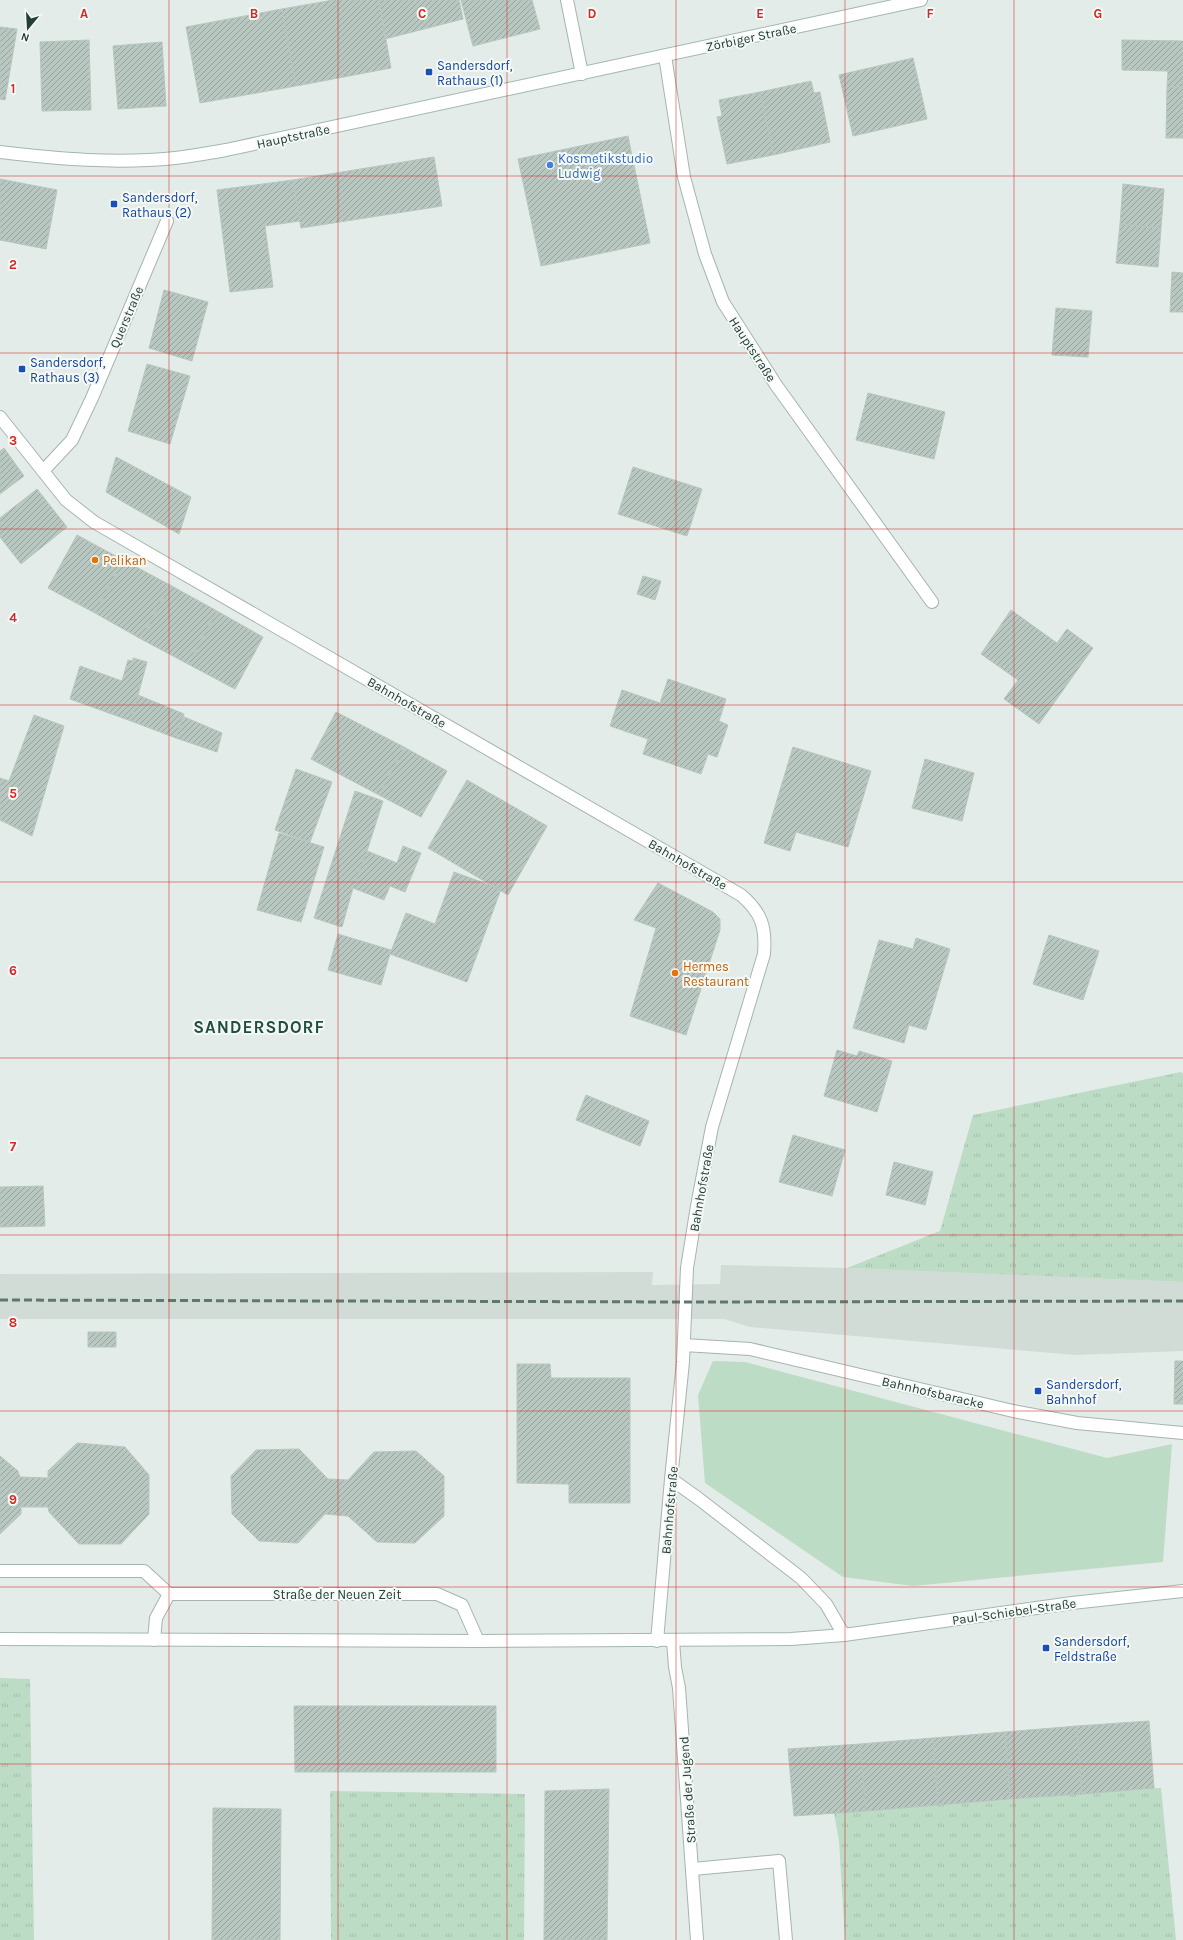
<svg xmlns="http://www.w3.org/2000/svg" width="1183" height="1940" viewBox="0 0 1183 1940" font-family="Karla,sans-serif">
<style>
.built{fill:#d1dcd7}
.grass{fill:url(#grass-tufts)}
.park{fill:#bddcc5}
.building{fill:url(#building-hatch);stroke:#b6c6bf}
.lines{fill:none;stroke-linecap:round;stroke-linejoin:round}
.lane-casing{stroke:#a6b4af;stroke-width:14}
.street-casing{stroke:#a6b4af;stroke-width:14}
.secondary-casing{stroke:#a2b7af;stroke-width:14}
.lane{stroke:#fff;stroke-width:12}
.street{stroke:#fff;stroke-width:12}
.secondary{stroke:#fff;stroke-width:12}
.rail{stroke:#5e7870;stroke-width:3;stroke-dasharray:8 4;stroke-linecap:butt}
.grid{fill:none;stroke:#d62828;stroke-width:1;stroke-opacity:0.55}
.transit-dot{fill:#1a4fb4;stroke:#f4f9f6;stroke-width:1.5}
.shop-dot{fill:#3f7fe0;stroke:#f4f9f6;stroke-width:1.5}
.food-dot{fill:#e8710a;stroke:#f4f9f6;stroke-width:1.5}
.labels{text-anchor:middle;stroke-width:4;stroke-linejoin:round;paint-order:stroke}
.street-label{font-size:13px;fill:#243d35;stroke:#f4f9f6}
.transit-label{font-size:13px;fill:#164399;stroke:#f4f9f6;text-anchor:start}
.shop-label{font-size:13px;fill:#366cbe;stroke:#f4f9f6;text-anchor:start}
.food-label{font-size:13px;fill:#c56008;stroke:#f4f9f6;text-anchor:start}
.district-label{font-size:17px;font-weight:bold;letter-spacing:1px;fill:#204e41;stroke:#f4f9f6}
.grid-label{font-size:13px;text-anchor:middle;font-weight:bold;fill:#d62828;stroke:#f4f9f6;stroke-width:4;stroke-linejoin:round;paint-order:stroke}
</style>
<defs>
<pattern id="grass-tufts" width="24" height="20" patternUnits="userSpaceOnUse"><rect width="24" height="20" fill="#bddcc5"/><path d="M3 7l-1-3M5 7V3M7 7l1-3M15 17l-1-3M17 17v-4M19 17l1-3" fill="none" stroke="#a2beaa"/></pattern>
<pattern id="building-hatch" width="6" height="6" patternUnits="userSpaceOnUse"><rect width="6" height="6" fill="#b9c7c1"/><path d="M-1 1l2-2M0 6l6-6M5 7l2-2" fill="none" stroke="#96a39e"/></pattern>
</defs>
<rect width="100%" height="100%" fill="#e3ece8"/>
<path class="built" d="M721,1265L847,1268L1183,1282V1351L1075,1355L750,1327L724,1319H0V1274L653,1272L652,1285L720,1284Z"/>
<path class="grass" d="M1181,1072L1183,1074V1282L847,1268L940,1231L973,1115Z
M0,1678L30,1679L34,1940H0Z
M1154,1788H1161L1176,1940H845L839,1841L834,1813Z
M330,1791L525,1794L524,1940H331Z"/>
<path class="park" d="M713,1361L745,1362L1107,1458L1172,1444L1163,1562L913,1586L843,1577L705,1483L698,1395Z"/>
<path class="building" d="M333,0H379L391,68L296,86L282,9Z
M379,0H459L463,19L385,39Z
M461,0H532L540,29L473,46Z
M282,9L296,86L200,103L186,27Z
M0,27L17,29L5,100L0,99Z
M89,40L91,110L42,111L40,42Z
M1122,40L1183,41V87H1167L1168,71L1122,70Z
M162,42L166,106L118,109L113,46Z
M913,58L927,119L853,136L839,75Z
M811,81L814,93L820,92L830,142L773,155L760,92Z
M1167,87H1183V138H1166Z
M760,92L773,155L727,164L717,117L722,116L719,100Z
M628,136L650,243L541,266L518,159Z
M434,157L442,206L301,228L293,180Z
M0,179L57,190L46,249L0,240Z
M293,180L300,221L265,226L273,287L230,292L217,190Z
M1123,184L1164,189L1161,228L1120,224Z
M1120,224L1161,228L1158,267L1116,263Z
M1172,272L1183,273V312H1170Z
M164,290L208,302L192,361L149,348Z
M1056,308L1092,311L1088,357L1052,355Z
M147,364L190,376L170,444L128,431Z
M868,393L945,412L934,459L856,440Z
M4,448L24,476L0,494V451Z
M116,457L191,497L179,534L106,492Z
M633,467L702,489L687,536L618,514Z
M37,489L67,527L21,564L0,537V518Z
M77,535L123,560L95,613L48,588Z
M123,560L170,585L141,639L95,613Z
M643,576L661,581L655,600L637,594Z
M170,585L217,611L188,664L141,639Z
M1011,610L1057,643L1067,629L1093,648L1039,724L1004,699L1018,680L981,654Z
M217,611L263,637L235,689L188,664Z
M133,658L147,662L131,721L70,699L80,666L122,681L128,660L133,661Z
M668,679L726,699L719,721L728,725L717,757L708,754L701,774L643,754L648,739L610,726L622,690L660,703Z
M138,695L184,714L176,738L131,721Z
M336,712L404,747L379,795L311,759Z
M34,715L64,726L32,836L0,820V778L9,781Z
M182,716L222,733L217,752L176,738Z
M404,747L447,771L421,817L379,795Z
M793,747L871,771L848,847L796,832L790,851L764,843Z
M925,759L974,773L962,821L912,808Z
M296,769L332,782L310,842L275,830Z
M467,780L547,826L508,895L428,848Z
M355,791L383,801L367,851L353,888L342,927L314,918Z
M279,833L324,847L301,922L257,910Z
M403,846L421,853L405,892L390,886L384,900L353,888L367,851L397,863Z
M454,872L501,889L467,982L390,954L406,913L435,924Z
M658,883L713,912L720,919V930L686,1035L630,1016L656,928L634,920Z
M338,934L391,950L381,985L328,970Z
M1049,935L1099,951L1083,1000L1033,984Z
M916,938L950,949L926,1030L909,1025L904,1043L853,1028L879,940L913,949Z
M837,1050L857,1056L859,1051L892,1061L877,1112L824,1096Z
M586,1095L649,1121L640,1146L576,1120Z
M793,1135L845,1150L832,1196L779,1182Z
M894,1162L933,1172L925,1205L886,1195Z
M43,1186L45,1226L0,1227V1187Z
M88,1332H116V1347H88Z
M1175,1361H1183V1404H1174Z
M517,1364H550L551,1378H630V1503H569V1484L517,1483Z
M77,1443L125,1447L149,1475V1514L121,1544H79L49,1512L48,1507H21V1514L0,1534V1456L18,1471L20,1477L48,1478V1471Z
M299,1449L328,1479L348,1480L374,1452L416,1451L444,1476V1516L415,1543L377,1542L348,1516L325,1514L298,1543L259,1541L232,1514L231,1476L256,1450Z
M294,1706H496V1772H295Z
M1149,1721L1154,1788L1082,1794L1077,1726Z
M1077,1726L1082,1794L1010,1799L1005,1732Z
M1005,1732L1010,1799L938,1805L933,1738Z
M933,1738L938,1805L866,1811L860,1744Z
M860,1744L866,1811L794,1816L788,1749Z
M609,1789L607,1940H544L545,1791Z
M213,1808L281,1809L280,1940H212Z"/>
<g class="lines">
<g class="lane-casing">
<path id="lane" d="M665,56L684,177L705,254L723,302L776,385L932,602
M693,1869L779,1861L786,1940"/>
</g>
<g class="street-casing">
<path id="street" d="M567,0L582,74
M0,417L66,500L94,522L741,895C762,913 766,927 764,954L712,1127L697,1206L687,1268L683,1362L671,1479L657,1641
M43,471L72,440L92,398L167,221
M684,1345L750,1349L1013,1411L1077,1423L1183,1433
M671,1479L699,1499L801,1578L826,1604L844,1635
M0,1571H144L169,1594H437L462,1605L478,1641
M154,1640L156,1618L169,1594
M673,1641L675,1667L679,1688L697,1940"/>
</g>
<g class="secondary-casing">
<path id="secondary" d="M0,152C58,159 116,164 175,158C192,156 209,153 226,150L921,0
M0,1639L478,1641L791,1639L844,1635L1072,1603L1183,1591"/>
</g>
<use href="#lane" class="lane"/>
<use href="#street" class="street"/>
<use href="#secondary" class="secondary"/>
<path class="rail" d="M0,1300L685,1302L1183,1301"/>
</g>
<path class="grid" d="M169,0V1940M338,0V1940M507,0V1940M676,0V1940M845,0V1940M1014,0V1940M0,176H1183M0,353H1183M0,529H1183M0,705H1183M0,882H1183M0,1058H1183M0,1235H1183M0,1411H1183M0,1587H1183M0,1764H1183"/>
<g class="transit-dot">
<rect x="425" y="68" width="8" height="8" rx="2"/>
<rect x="110" y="200" width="8" height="8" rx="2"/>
<rect x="18" y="365" width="8" height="8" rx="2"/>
<rect x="1034" y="1387" width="8" height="8" rx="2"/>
<rect x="1042" y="1644" width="8" height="8" rx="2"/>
</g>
<circle class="shop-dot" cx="550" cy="165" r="4"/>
<g class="food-dot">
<circle cx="95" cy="560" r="4"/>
<circle cx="675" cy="973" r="4"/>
</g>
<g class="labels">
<g class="street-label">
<text transform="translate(751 37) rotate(-12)" y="5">Zörbiger Straße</text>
<text transform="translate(293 136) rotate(-12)" y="5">Hauptstraße</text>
<text transform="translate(126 317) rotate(-67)" y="5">Querstraße</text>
<text transform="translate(753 349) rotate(57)" y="5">Hauptstraße</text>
<text transform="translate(407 702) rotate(30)" y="5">Bahnhofstraße</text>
<text transform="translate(688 864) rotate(30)" y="5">Bahnhofstraße</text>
<text transform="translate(701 1188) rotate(-80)" y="5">Bahnhofstraße</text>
<text transform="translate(933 1392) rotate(13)" y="5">Bahnhofsbaracke</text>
<text transform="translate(669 1510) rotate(-85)" y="5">Bahnhofstraße</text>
<text x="337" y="1599">Straße der Neuen Zeit</text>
<text transform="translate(1014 1611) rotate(-8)" y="5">Paul-Schiebel-Straße</text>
<text transform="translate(687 1790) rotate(-94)" y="5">Straße der Jugend</text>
</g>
<g class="transit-label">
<text x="437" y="70">Sandersdorf,<tspan x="437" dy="15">Rathaus (1)</tspan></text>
<text x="122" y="202">Sandersdorf,<tspan x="122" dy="15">Rathaus (2)</tspan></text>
<text x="30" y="367">Sandersdorf,<tspan x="30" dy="15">Rathaus (3)</tspan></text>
<text x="1046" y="1389">Sandersdorf,<tspan x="1046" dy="15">Bahnhof</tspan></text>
<text x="1054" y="1646">Sandersdorf,<tspan x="1054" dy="15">Feldstraße</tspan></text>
</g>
<g class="shop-label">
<text x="558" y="163">Kosmetikstudio<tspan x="558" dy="15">Ludwig</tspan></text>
</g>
<g class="food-label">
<text x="103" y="565">Pelikan</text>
<text x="683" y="971">Hermes<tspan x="683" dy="15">Restaurant</tspan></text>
</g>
<g class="district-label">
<text x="259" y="1033">SANDERSDORF</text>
</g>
</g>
<g class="grid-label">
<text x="84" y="18">A</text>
<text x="254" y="18">B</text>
<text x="422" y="18">C</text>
<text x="592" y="18">D</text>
<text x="760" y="18">E</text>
<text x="930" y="18">F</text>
<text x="1098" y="18">G</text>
<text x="13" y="93">1</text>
<text x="13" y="269">2</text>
<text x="13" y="445">3</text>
<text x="13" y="622">4</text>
<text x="13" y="798">5</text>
<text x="13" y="975">6</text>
<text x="13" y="1151">7</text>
<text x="13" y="1327">8</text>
<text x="13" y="1504">9</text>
</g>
<g transform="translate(28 28) rotate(198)" stroke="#f4f9f6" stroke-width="3" paint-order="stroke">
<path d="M0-3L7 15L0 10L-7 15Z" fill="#243d35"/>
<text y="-6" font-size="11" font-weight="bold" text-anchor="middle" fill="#243d35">N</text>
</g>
</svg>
